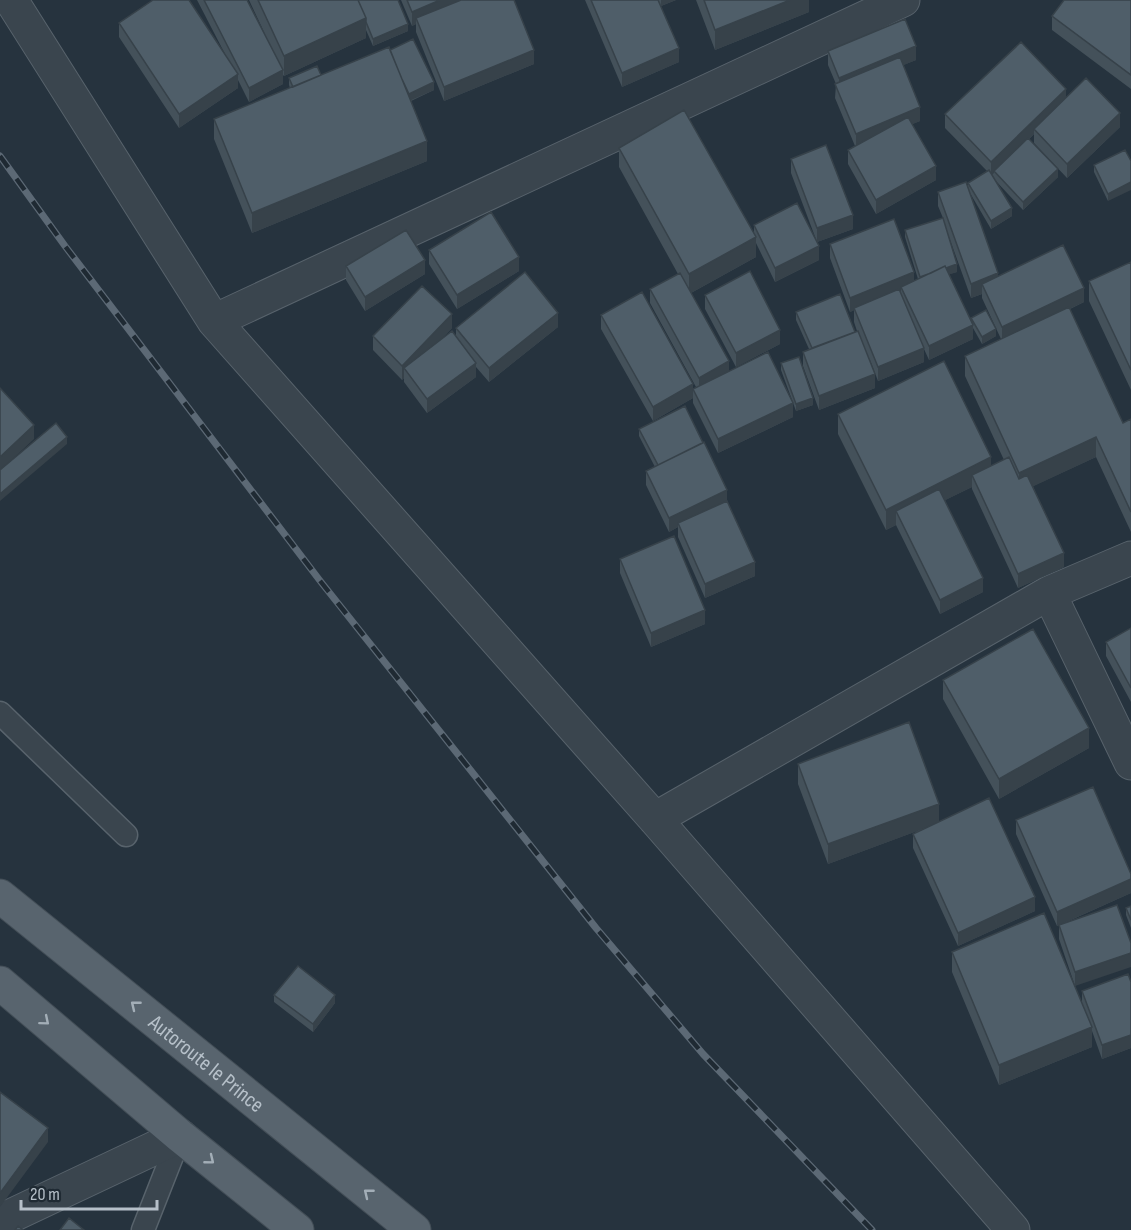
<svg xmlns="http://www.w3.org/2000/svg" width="1131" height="1230" viewBox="0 0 1131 1230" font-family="'Sofia Sans Condensed',sans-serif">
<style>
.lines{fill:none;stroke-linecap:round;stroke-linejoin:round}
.lane-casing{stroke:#58636c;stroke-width:25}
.street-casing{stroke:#58636c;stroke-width:35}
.primary-casing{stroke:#434e57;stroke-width:35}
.lane{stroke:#3a454e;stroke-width:22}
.street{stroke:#3a454e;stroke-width:33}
.primary{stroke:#58646e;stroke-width:33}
.rail-casing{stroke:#5c6975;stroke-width:7}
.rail{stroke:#1f2a33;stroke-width:4.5;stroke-dasharray:14;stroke-linecap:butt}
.wall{fill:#44515a}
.shaded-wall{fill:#37424a}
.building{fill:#4f5e69;stroke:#37424a;stroke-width:1.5}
.oneway{stroke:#a3aeb7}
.labels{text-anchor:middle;stroke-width:5;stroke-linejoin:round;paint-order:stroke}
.street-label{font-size:22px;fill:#b6c0c9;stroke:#1f2a33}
</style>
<rect width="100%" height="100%" fill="#26333e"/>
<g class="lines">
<g class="lane-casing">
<path id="lane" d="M0,713L126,835
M143,1230L180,1136"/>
</g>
<g class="street-casing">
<path id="street" d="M11,0L214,321L655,819L1013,1230
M214,321L903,0
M1049,593L1131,763
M655,819L1049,593L1131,558
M0,1221L180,1136"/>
</g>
<g class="primary-casing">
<g id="primary">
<path id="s1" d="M0,896L414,1230"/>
<path d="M0,983L180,1136L297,1230"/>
</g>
</g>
<use href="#lane" class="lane"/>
<use href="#street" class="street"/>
<use href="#primary" class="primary"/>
<g class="rail-casing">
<path id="rail" d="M0,156L65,246L321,582L596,928L703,1054L872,1230"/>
</g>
<use href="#rail" class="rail"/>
</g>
<path class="wall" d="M197,0H247L265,34L249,0H398L408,31L373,46L366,30V38L284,76L283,75V84L249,102L238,80V88L179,128L119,37V23L225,54Z
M401,0H514L534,64L444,101L416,32V24L412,26Z
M585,0H676L661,6L679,62L622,87Z
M696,0H809V12L715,50Z
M1131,0V89L1052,30V16Z
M390,50L434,90L411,101L427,161L252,233L214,139V119L290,88L289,85V78L321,75Z
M828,51L916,60L903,65L920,121L912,124L936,180L876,214L848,164V150L855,146L835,98L836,84L828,65Z
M1066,98L1120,127L1067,178L1034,143V134L1029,139L1058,177L1023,210L994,179L1012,216L991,229L970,193L998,276L1084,302L1070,309L1123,423L1131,419V532L1096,457L1033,486L1064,567L1018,588L972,489V487L945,500L983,592L940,614L896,525L886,530L838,434V414L991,466L1004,460L965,376V356L1001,339L982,298V294L971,298L945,226L957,272L949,274L971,322V318L996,336L982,344L973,328V339L929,360L924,349V362L878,381L870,360L875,388L819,410L803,366V352L809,349L796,320V312L855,332L857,331L854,322V310L850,312L830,258V244L914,281L918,279L905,237V230L943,218L938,206V192L968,188V183L987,171L945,128V114Z
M619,148L754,233V225L819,260L775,282L756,243V257L691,293L729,371L793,417L718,453L693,403V398L653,421L601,329V315L693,389L696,387L650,303V289L678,274L619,167Z
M1125,150L1108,201L1094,172V165Z
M791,159L853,229L817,242L791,173Z
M429,250L519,271L457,309L429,264Z
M1131,262V390L1089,301V281Z
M346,266L425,274L365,311L346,280Z
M705,295L780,344L736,367L705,309Z
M558,327L489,382L476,367V377L427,413L404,382V378L402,380L373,350V336L452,328L441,339L456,336V328Z
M781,363L813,405L796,411L781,370Z
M639,429L727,501L755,576L705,598L678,537V527L669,532L646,485V471L655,467L639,436Z
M620,559L705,624L651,647L620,573Z
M1131,628V702L1106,656V642Z
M943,680L1089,748L999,799L943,699Z
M798,764L939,821L1035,911L958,946L913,848V834L917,831L828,864L798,784Z
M1016,820L1131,874V893L1062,924L1131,943L1075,986L1059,939V925L1057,926L1016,834Z
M1131,906V928L1126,915V908Z
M952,952L1082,1004V991L1131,982V1048L1102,1059L1092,1031V1047L999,1085L952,972Z
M274,995L335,1003L313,1032L274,1002Z"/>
<path class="shaded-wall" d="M440,0H472L416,18V24L412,26V12Z
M661,0H676L661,6Z
M790,0H809V12L715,50V30Z
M366,18V38L284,76V56Z
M408,24V31L373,46V39Z
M916,46V60L839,92V78Z
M679,48V62L622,87V73Z
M534,50V64L444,101V87Z
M283,70V84L249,102V88Z
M238,74V88L179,128V114Z
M434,82V90L409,101V94Z
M1066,89V103L1034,129V134L995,172L994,171V173L991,176V162Z
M920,107V121L856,148V134Z
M1120,113V127L1067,178V164Z
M427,141V161L252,233V213Z
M936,166V180L876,214V200Z
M1058,169V177L1023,210V202Z
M1131,182V190L1108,201V194Z
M1012,208V216L991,229V221Z
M853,215V229L817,242V228Z
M756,237V257L689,294V274Z
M819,246V260L775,282V268Z
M519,257V271L457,309V295Z
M425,260V274L365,311V297Z
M957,264V272L920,284V277Z
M914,272V286L901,287V291L850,312V298Z
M998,273V287L982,284V294L971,298V284Z
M1084,288V302L1002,341V327Z
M558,313V327L489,382V368Z
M452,314V328L408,373L404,368V378L402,380V366Z
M973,325V339L929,360V346Z
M996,329V336L982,344V337Z
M780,330V344L736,367V353Z
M924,348V362L878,381V367Z
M729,361V375L699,392V378Z
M476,363V377L427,413V399Z
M875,374V388L819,410V396Z
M693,384V398L653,421V407Z
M813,398V405L796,411V404Z
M793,403V417L718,453V439Z
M34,425V439L0,471V457Z
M67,437V444L0,501V494Z
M1096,437V457L1019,493V473Z
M991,457V477L972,475V487L901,522L896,511V525L886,530V510Z
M727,490V504L678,523V527L669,532V518Z
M1064,553V567L1018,588V574Z
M755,562V576L705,598V584Z
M983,578V592L940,614V600Z
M705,610V624L651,647V633Z
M1089,728V748L999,799V779Z
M939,804V823L828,864V844Z
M1131,879V893L1057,926V912Z
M1035,897V911L958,946V933Z
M1131,953V967L1075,986V972Z
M335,995V1003L313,1032V1024Z
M1092,1027V1047L999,1085V1065Z
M1131,1035V1048L1102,1059V1045Z
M48,1128V1142L0,1207V1193Z"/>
<path class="building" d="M153,0H189L238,74L179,114L119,23Z
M204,0H247L283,70L249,88Z
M258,0H358L366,18L284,56Z
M358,0H398L408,24L373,39L366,22V18Z
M407,0H440L412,12Z
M461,0H514L534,50L444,87L416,18Z
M591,0H658L679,48L622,73Z
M704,0H790L715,30Z
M1064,0H1131V75L1052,16Z
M905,19L916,46L839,78L828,51Z
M413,39L434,82L409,94L402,79L390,50Z
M1021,42L1066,89L991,162L945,114Z
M389,47L427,141L252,213L214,119Z
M900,57L920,107L856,134L835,84Z
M317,66L321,75L293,87L289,78Z
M1086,78L1120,113L1067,164L1034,129Z
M684,110L756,237L689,274L619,148Z
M908,117L936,166L876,200L848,150Z
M1028,138L1058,169L1023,202L994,171Z
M826,145L853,215L817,228L791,159Z
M1125,150L1131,161V182L1108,194L1094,165Z
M989,170L1012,208L991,221L968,183Z
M966,182L998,273L971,284L938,192Z
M797,203L819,246L775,268L754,225Z
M491,212L519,257L457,295L429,250Z
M943,218L957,264L946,268L945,266L931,273L920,277L905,230Z
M894,219L914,272L850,298L830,244Z
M406,230L425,260L365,297L346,266Z
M1063,245L1084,288L1002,327L982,284Z
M1131,262V370L1089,281Z
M945,266L973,325L929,346L901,287Z
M750,271L780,330L736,353L705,295Z
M525,272L558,313L489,368L456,328Z
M680,273L729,361L699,378L650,289Z
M422,286L452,314L402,366L373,336Z
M899,289L924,348L878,367L854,308Z
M642,292L693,384L653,407L601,315Z
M840,294L855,332L812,348L796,312Z
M1069,307L1123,423L1131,419V512L1096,437L1019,473L965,356Z
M986,310L996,329L982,337L971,318Z
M452,331L476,363L427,399L404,368Z
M858,331L875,374L819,396L803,352Z
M768,352L793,403L718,439L693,389Z
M799,357L813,398L796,404L781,363Z
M944,361L991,457L886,510L838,414Z
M0,388L34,425L0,457Z
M685,406L703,443L658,465L639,429Z
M56,423L67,437L0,494V470Z
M704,442L727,490L669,518L646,471Z
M1009,457L1019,479L1027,475L1064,553L1018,574L972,475Z
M939,489L983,578L940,600L896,511Z
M727,501L755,562L705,584L678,523Z
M674,536L705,610L651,633L620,559Z
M1131,628V688L1106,642Z
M1033,629L1089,728L999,779L943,680Z
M909,722L939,804L828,844L798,764Z
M1093,787L1131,874V879L1057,912L1016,820Z
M989,798L1035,897L958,933L913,834Z
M1117,905L1131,943V953L1075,972L1059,925Z
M1131,906V920L1126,908Z
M1044,913L1092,1027L999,1065L952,952Z
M298,966L335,995L313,1024L274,995Z
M1128,974L1131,982V1035L1102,1045L1082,991Z
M0,1092L48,1128L0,1193Z
M69,1218L84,1230H60Z
M18,1226L23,1230H15Z"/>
<defs><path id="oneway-chevron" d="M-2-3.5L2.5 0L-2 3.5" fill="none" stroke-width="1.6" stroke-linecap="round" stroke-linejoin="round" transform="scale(1.5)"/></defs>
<g class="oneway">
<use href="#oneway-chevron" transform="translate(135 1005) rotate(-141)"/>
<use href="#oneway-chevron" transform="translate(45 1021) rotate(40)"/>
<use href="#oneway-chevron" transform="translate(210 1160) rotate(39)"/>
<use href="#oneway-chevron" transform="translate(368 1193) rotate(-141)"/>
</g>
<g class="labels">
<g class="street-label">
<text dy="8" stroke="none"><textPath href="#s1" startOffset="266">Autoroute le Prince</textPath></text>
</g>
</g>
<path d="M21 1200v9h136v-9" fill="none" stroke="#b6c0c9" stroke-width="3"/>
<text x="30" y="1200" font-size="18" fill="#b6c0c9" stroke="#1f2a33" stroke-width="4.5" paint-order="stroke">20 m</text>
</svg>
